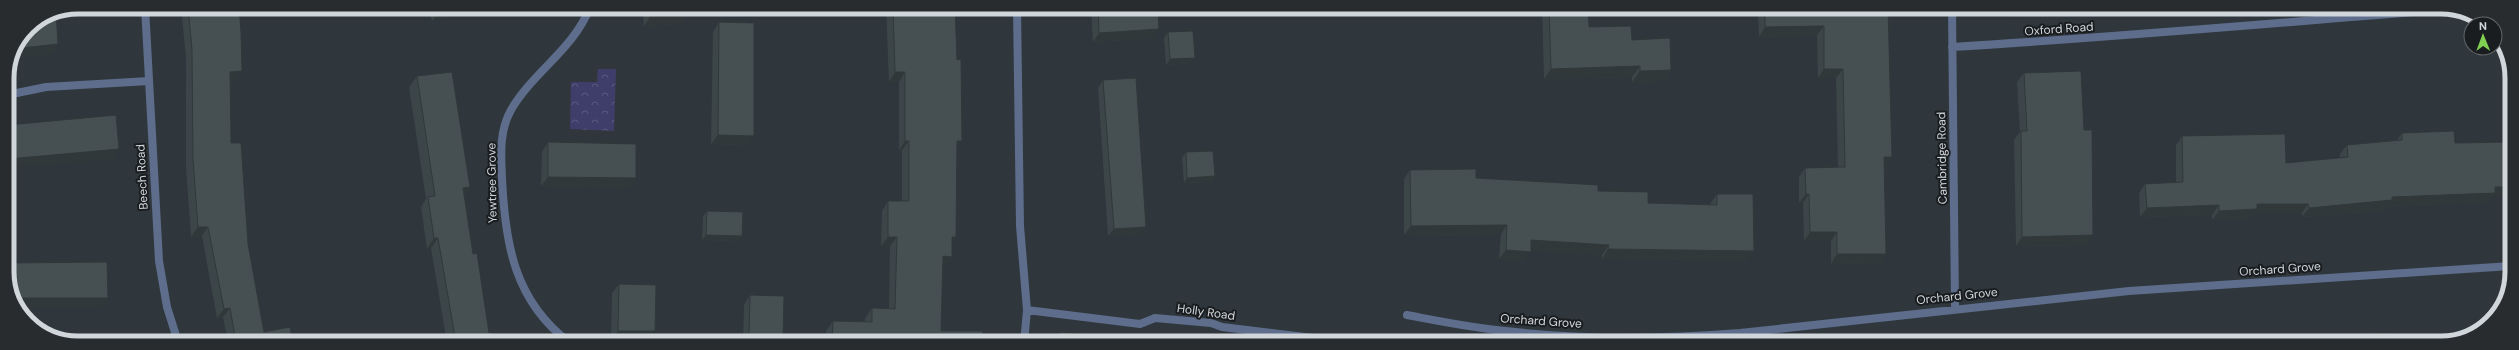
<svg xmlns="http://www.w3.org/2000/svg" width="2519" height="350" viewBox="0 0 2519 350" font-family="'DM Sans',sans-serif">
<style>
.forest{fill:url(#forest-crowns)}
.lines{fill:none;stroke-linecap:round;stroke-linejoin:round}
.minor{stroke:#5d6d8b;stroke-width:8}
.tertiary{stroke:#5d6d8b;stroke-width:8}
.wall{fill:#3c4547}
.shaded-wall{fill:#31383a}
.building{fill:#465053;stroke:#31383a}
.labels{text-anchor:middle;stroke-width:4;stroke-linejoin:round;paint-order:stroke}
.street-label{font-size:12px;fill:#d1d6da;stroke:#1a1d20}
.rim{fill:none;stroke:#d1d6da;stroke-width:5}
</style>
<defs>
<pattern id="forest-crowns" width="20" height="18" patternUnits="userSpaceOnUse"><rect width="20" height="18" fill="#3f3e6b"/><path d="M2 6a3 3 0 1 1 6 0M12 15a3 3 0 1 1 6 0" fill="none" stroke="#5a5980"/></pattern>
</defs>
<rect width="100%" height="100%" fill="#2f373c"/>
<path class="forest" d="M598,69H616L614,131L570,129L571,82H597Z"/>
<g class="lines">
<path class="minor" d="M1017,7L1020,226L1027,310L1024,343
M1952,7L1955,308
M1952,47C2119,37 2286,22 2453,9
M7,95L46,87L149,81
M1027,310L1140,324L1155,318L1211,323L1222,327L1330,340L1334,343
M1407,315C1439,321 1473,328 1506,331C1583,340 1662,339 1740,333L2129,291L2511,266
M570,343C514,301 505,243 502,178C501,155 499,131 511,110C533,72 574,49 590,7"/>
<path class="tertiary" d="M145,7L159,261L167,307L178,342"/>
</g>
<path class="wall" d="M181,7H239L242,71L235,81H230L231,143L248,244L264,332L293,342H228L223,317L217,318L202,236L191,237L186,168V58Z
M428,7H471L432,21Z
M642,7H687V15L680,24L644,26Z
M886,7H955L957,60L962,141L957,147L952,242V257L945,266H942L941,331L983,343H826V331L833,321L865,322V318L872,308L889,309L890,246H881L882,211L888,201H902V150H899V82H889Z
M1091,7H1158L1153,38L1093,42Z
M1542,7H1588L1589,27L1632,40L1671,70L1664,81L1632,82V77L1544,79Z
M1763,7H1888L1886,166H1884L1886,254L1879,263L1831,264V241H1804L1803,203H1799V177L1805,168L1838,167L1836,78H1818L1817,35L1759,37L1758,14Z
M2011,7H2057L2051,16L2011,17Z
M719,22L747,145L711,144L713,32Z
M28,28L58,44L52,54L14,57L13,49Z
M1168,32L1191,63L1166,65L1164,38Z
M2024,73L2087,245L2016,246L2014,140L2020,132L2017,82Z
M417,76L470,187L464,195L473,254L489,333L493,343H447L431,248L427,249L421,207L426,199L409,87Z
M1103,80L1141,234L1108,236L1098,88Z
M2402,133L2455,143L2510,142L2511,140V196H2492L2488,202L2388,206L2386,210L2302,217V213H2255L2251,218L2212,220V215L2140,217L2139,193L2145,184L2176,182V145L2182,136L2286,163L2340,158V154L2347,145L2397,140Z
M548,142L630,188L541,186L542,152Z
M1186,152L1215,176L1211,182L1184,183L1182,158Z
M1410,170L1476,178L1598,191L1648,203L1710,205V204L1717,194L1747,260L1602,259V255L1531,250L1524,261L1499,259L1501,234L1404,235V179Z
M707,211L739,241L702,240L703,216Z
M619,284L648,341L611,340L612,293Z
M750,295L779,343H743L744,305Z
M1060,332L1101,343H1054V341Z
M2317,338L2387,343H2314Z"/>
<path class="shaded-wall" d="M451,7H471L432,21L439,12Z
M2017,7H2057L2051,16L2011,17Z
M687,15L680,24L644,26L650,17Z
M1824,26L1817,35L1759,37L1765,27Z
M1159,29L1153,38L1093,42L1099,33Z
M58,44L52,54L14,57L21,48Z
M1195,58L1191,63L1166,65L1170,59Z
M1640,66L1632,77L1544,79L1551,69Z
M1824,69H1843L1836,78H1818Z
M1671,70L1664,81L1632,82L1640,71Z
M242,71L235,81L223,82L230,72Z
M895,72H905L899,82H889Z
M718,135L754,136L747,145L711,144Z
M905,141H909L902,150H899Z
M957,141H962L955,150Z
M119,149L113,159L8,168V159Z
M1884,157H1892L1886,166H1878Z
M1215,176L1211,182L1184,183L1187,178Z
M548,177L636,178L630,188L541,186Z
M470,187L462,198L463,188Z
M2495,187H2511V196H2492L2488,202L2388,206L2386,210L2302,217L2309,208L2392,197Z
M1806,194H1809L1803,203H1799Z
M2257,204H2308L2302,213H2255L2251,218L2212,220L2219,211Z
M2219,205L2212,215L2140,217L2147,208Z
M1507,225L1501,234L1404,235L1411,226Z
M198,227H208L202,236L191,237Z
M1146,227L1141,234L1108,236L1114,229Z
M1810,232H1837L1831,241H1804Z
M706,235L742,236L739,241L702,240Z
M2093,235L2087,245L2016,246L2022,237Z
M888,237H897L890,246H881Z
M952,237H956L949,247Z
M434,238H438L431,248L427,249Z
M1531,240L1609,245L1602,255L1525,250Z
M1608,249L1754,251L1747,260L1602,259Z
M1506,250L1531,252L1524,261L1499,259Z
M1837,254H1886L1879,263L1831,264Z
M943,256L952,257L945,266H936Z
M15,298H108L101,307L20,308Z
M230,308L223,317L217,318L224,309Z
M618,331H655L648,341L611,340Z
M749,336L783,337L779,343H745Z"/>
<path class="building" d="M188,7H239L241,32L242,71L230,72L231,143H241L248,244L264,332L290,327L293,342H236L230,308L224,309L208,227H198L193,159L192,49Z
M437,7H451L439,12Z
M650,7H687V15L650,17Z
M893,7H955L957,60L961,59L962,141H957L956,237H952V257L943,256L941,331H983V343H832L833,321L872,322V308L895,309L897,237H888V201H909V141H905V72H895Z
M1098,7H1158L1159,29L1099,33Z
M1549,7H1588L1589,27L1631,26L1632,40L1670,38L1671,70L1640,71V66L1551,69Z
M1765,7H1888L1892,157H1884L1886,254H1837V232H1810L1809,194H1806L1805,168L1845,167L1843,69H1824V26L1765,27Z
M56,11L58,44L21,48L20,40L28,28L51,12Z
M719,22L754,23V136L718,135Z
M1193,31L1195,58L1170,59L1168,32Z
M2081,71L2084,130H2092L2093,235L2022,237L2021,131H2027L2024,73Z
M452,72L470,187L463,188L473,254L477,253L489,333L491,332L493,343H456L438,238H434L428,197L435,196L417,76Z
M1136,78L1146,227L1114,229L1103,80Z
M116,115L119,149L8,159V125Z
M2454,131L2455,143L2511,142V187H2495V193L2392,197V200L2309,208L2308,204H2257V209L2219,211V205L2147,208L2145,184L2183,182L2182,136L2285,134L2286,163L2348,157L2347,145L2402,140V133Z
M548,142L636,144V178L548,177Z
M1213,151L1215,176L1187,178L1186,152Z
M1476,169V178L1598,185V191L1648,192V203L1717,205V194H1753L1754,251L1608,249L1609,245L1531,240V252L1506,250L1507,225L1411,226L1410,170Z
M707,211L743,212L742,236L706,235Z
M107,262L108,298H15L9,290V263Z
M619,284L656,285L655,331H618Z
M750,295L784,296L783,337L749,336Z
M1060,332L1102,336L1101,343H1059Z
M2387,333V343H2318L2317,338Z
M1169,339L1208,341V343H1168Z"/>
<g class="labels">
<g class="street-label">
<text transform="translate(2059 29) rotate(-4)" y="4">Oxford Road</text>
<text transform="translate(1942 158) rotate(-91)" y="4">Cambridge Road</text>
<text transform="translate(142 177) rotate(-93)" y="4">Beech Road</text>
<text transform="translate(492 183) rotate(-91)" y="4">Yewtree Grove</text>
<text transform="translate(2280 269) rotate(-4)" y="4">Orchard Grove</text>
<text transform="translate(1957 296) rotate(-6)" y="4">Orchard Grove</text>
<text transform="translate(1206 312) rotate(8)" y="4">Holly Road</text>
<text transform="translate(1541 321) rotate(4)" y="4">Orchard Grove</text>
</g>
</g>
<path d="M0 0H2519V350H0ZM78 14H2441A64 64 0 0 1 2505 78V272A64 64 0 0 1 2441 336H78A64 64 0 0 1 14 272V78A64 64 0 0 1 78 14Z" fill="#292c2f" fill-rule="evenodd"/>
<path class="rim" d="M78 14H2441A64 64 0 0 1 2505 78V272A64 64 0 0 1 2441 336H78A64 64 0 0 1 14 272V78A64 64 0 0 1 78 14Z"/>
<g transform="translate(2483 36) rotate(359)"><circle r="19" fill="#1a1d20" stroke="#63676a"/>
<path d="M0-3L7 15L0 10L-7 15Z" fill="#81d051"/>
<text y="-6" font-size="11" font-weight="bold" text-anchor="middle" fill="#d1d6da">N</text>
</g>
</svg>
